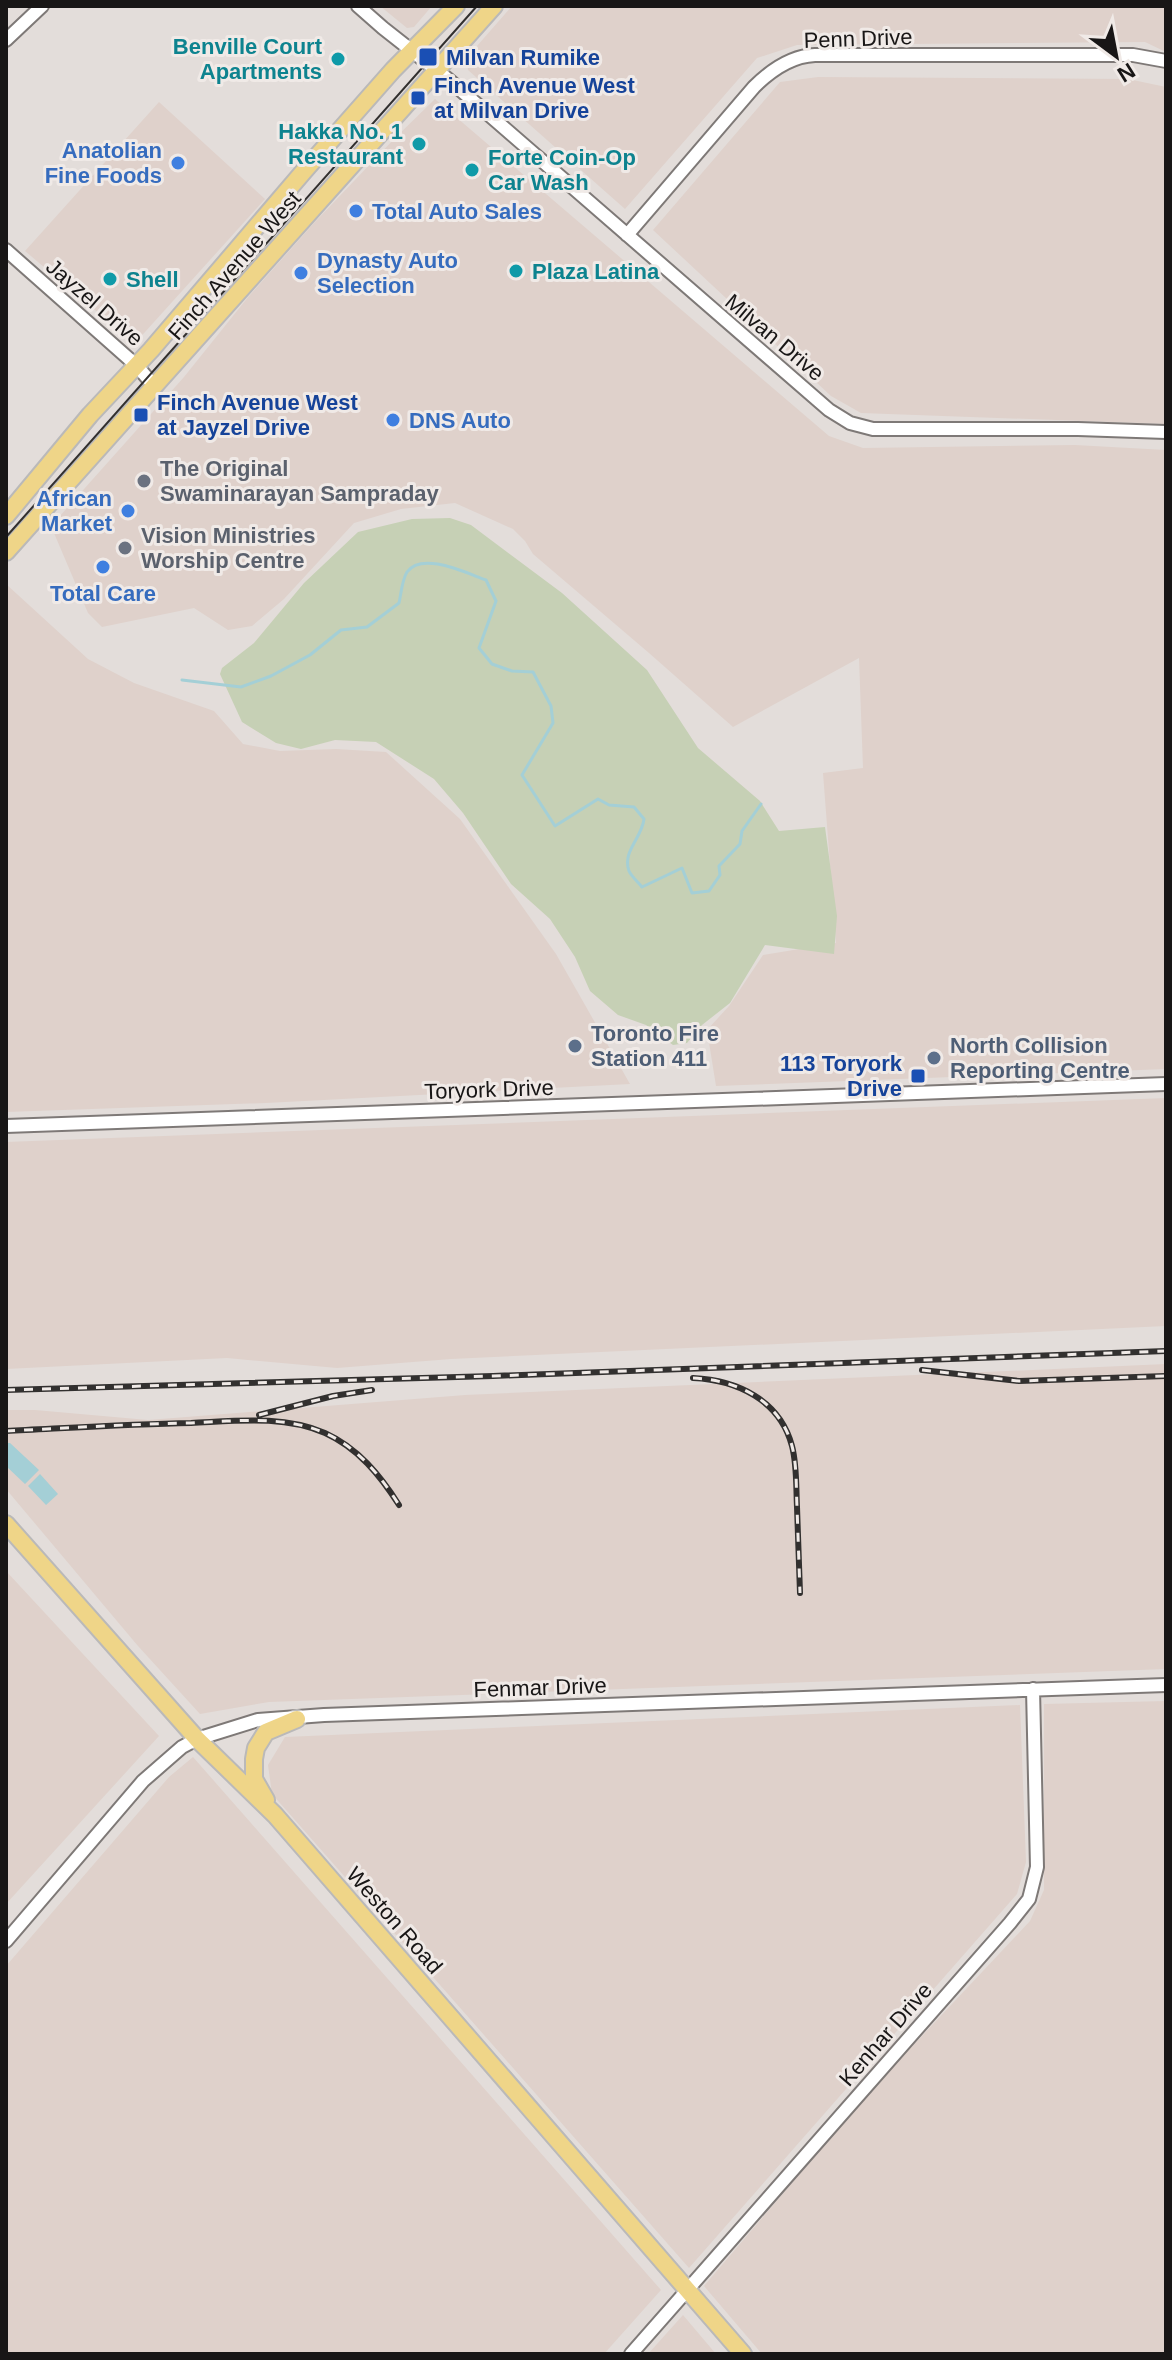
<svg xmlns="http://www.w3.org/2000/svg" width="1172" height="2360" viewBox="0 0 1172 2360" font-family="Arial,sans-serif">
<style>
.built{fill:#dfd1cb}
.green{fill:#c6d0b5}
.water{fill:#a4cfd6}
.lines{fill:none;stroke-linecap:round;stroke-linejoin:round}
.stream{stroke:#a4cfd6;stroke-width:3}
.minor-casing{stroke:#7e7977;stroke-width:16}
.major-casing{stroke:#bab9b9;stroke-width:20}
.minor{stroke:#fff;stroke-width:12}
.major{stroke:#efd588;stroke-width:16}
.tram{stroke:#32302f;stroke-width:2}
.rail-casing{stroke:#32302f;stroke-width:6}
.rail{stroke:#f0eae7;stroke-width:3;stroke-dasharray:9;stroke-linecap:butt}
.transit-dot{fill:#1a4fb4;stroke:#f0eae7;stroke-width:3}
.culture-dot{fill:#0f9aa8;stroke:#f0eae7;stroke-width:3}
.shop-dot{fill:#3f7fe0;stroke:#f0eae7;stroke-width:3}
.worship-dot{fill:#6b7280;stroke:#f0eae7;stroke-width:3}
.service-dot{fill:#5c6f8a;stroke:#f0eae7;stroke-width:3}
.labels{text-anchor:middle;stroke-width:6;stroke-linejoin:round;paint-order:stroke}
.street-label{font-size:22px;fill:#181616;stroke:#f0eae7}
.culture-label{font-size:22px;font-weight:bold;fill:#0d838f;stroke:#f0eae7;text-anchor:start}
.transit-label{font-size:22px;font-weight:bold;fill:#164399;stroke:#f0eae7;text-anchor:start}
.shop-label{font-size:22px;font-weight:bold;fill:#366cbe;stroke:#f0eae7;text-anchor:start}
.worship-label{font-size:22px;font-weight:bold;fill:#5b616d;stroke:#f0eae7;text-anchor:start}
.service-label{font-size:22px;font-weight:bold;fill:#4e5e75;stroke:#f0eae7;text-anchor:start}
</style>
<rect width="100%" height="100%" fill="#e3ddda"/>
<path class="built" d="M380,6H432L414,27L407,28Z
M512,6H1166V52L1145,42L797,45L757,58L625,209L468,70L467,61L470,54Z
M818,77L1128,79L1166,87V424L861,413L831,396L653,230L780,82Z
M435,99L829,436L863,448L1075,445L1166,450V1069L716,1086L707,1030L729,1006L763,955L836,943L823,773L863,768L859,658L733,727L649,653L533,554L525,541L513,529L455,503L401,509L354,523L284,599L252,626L228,630L194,608L102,627L88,613L51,526L184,377L249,296L314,223L394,139Z
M159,102L265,199L136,342H133L25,251Z
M6,584L88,659L134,683L214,711L243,744L280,751L336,749L386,752L460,819L556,954L630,1084L266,1103L6,1112Z
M1166,1098V1326L451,1359L337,1368L227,1358L6,1369V1142Z
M1166,1364V1669L269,1702L200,1714L138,1646L6,1489V1410H35L148,1420L465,1395Z
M6,1571L159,1736L6,1904Z
M1166,1701V2354H762L704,2286L874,2087L1030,1921L1044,1890V1704Z
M1020,1705L1026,1862L1017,1894L689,2268L272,1794L268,1765L285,1737Z
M193,1757L661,2290L604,2354H6V1966L169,1777Z
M683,2315L716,2354H648Z"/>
<path class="green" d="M450,518L471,525L562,593L647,670L698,748L760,801L779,831L825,827L837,916L834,954L765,945L730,1003L702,1025L687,1043L673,1045L646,1025L618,1015L590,991L575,957L550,919L511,884L463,813L434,779L376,742L335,740L301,749L276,743L242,722L220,674L222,668L254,643L304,583L358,532L412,519Z"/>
<path class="water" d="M6,1443H10L39,1470L25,1484L6,1466Z
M40,1474L58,1494L46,1505L28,1486Z"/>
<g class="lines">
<path class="stream" d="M182,680L241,687L271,676L310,655L341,630L367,627L399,603C401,594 402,580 407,572C422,551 466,573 486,580L496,601L479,648L492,664L512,671L533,672L551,706L553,723L522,775L555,826L598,799L609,805L634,807L644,819C642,838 622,851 629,871C631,876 639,883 642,887L682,868L692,893L709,891L720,875L719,866L740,844L742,831L761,804"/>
<g class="minor-casing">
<path id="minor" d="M358,6L383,28L449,80L829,410L850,423L873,429H1078L1166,432
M6,40L42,6
M627,235L754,87C770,71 791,56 815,55H1133L1166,61
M6,250L137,366L155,387
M6,1126L1166,1084
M6,1941L143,1781L182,1747L197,1739L258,1720L324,1715L1166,1685
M631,2354L1010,1923L1029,1899L1037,1867L1033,1689"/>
</g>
<g class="major-casing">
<path id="major" d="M6,516L90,415L151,350L304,171L393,70L456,6
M6,552L494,6
M6,1524L197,1739L275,1815L743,2354
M266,1800L254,1779V1759L256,1748L266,1732L297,1719"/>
</g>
<use href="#minor" class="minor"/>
<use href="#major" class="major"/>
<path class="tram" d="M6,537L477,6"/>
<g class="rail-casing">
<path id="rail" d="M922,1370L1019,1381L1166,1376
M693,1378C737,1380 780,1400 792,1446C797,1465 796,1487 797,1507C798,1536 799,1564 800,1593
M6,1390L493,1376L1166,1351
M259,1415L333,1396L372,1390
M6,1431C68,1428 129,1424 191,1423C236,1421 283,1415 325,1433C358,1448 380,1475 399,1505"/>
</g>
<use href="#rail" class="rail"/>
</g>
<g class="transit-dot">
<rect x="418" y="47" width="20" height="20" rx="4"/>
<rect x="410" y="90" width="16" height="16" rx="4"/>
<rect x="133" y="407" width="16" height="16" rx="4"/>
<rect x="910" y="1068" width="16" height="16" rx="4"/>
</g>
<g class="culture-dot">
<circle cx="338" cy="59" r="8"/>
<circle cx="419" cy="144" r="8"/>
<circle cx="472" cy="170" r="8"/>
<circle cx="516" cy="271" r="8"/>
<circle cx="110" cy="279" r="8"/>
</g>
<g class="shop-dot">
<circle cx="178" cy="163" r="8"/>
<circle cx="356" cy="211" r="8"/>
<circle cx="301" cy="273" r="8"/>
<circle cx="393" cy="420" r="8"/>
<circle cx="128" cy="511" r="8"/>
<circle cx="103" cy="567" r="8"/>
</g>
<g class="worship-dot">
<circle cx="144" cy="481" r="8"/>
<circle cx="125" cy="548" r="8"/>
</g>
<g class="service-dot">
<circle cx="575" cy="1046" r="8"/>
<circle cx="934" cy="1058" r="8"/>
</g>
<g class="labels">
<g class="street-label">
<text transform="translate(858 38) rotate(-2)" y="8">Penn Drive</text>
<text transform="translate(234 265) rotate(-49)" y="8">Finch Avenue West</text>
<text transform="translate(95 302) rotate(41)" y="8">Jayzel Drive</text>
<text transform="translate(775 337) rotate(40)" y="8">Milvan Drive</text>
<text transform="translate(489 1089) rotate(-2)" y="8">Toryork Drive</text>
<text transform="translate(540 1687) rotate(-2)" y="8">Fenmar Drive</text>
<text transform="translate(395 1920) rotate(49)" y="8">Weston Road</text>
<text transform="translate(885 2034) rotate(-49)" y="8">Kenhar Drive</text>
</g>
<g class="culture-label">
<text x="322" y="54" text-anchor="end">Benville Court<tspan x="322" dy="25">Apartments</tspan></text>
<text x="403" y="139" text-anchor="end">Hakka No. 1<tspan x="403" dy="25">Restaurant</tspan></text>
<text x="488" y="165">Forte Coin-Op<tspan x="488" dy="25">Car Wash</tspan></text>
<text x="532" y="279">Plaza Latina</text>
<text x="126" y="287">Shell</text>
</g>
<g class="transit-label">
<text x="446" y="65">Milvan Rumike</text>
<text x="434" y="93">Finch Avenue West<tspan x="434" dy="25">at Milvan Drive</tspan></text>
<text x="157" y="410">Finch Avenue West<tspan x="157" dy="25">at Jayzel Drive</tspan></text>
<text x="902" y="1071" text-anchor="end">113 Toryork<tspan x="902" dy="25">Drive</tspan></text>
</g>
<g class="shop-label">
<text x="162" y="158" text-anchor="end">Anatolian<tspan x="162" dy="25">Fine Foods</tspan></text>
<text x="372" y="219">Total Auto Sales</text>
<text x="317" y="268">Dynasty Auto<tspan x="317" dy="25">Selection</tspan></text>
<text x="409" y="428">DNS Auto</text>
<text x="112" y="506" text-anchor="end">African<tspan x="112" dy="25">Market</tspan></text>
<text x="103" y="601" text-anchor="middle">Total Care</text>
</g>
<g class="worship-label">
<text x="160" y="476">The Original<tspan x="160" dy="25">Swaminarayan Sampraday</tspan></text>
<text x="141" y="543">Vision Ministries<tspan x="141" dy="25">Worship Centre</tspan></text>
</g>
<g class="service-label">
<text x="591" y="1041">Toronto Fire<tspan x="591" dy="25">Station 411</tspan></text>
<text x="950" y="1053">North Collision<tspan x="950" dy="25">Reporting Centre</tspan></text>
</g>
</g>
<rect width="1172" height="2360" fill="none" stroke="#181616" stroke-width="16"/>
<g transform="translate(1116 56) rotate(148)" stroke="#f0eae7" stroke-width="6" paint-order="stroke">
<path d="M0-6L14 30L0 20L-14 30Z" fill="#181616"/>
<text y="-12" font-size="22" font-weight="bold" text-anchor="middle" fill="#181616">N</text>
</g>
</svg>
